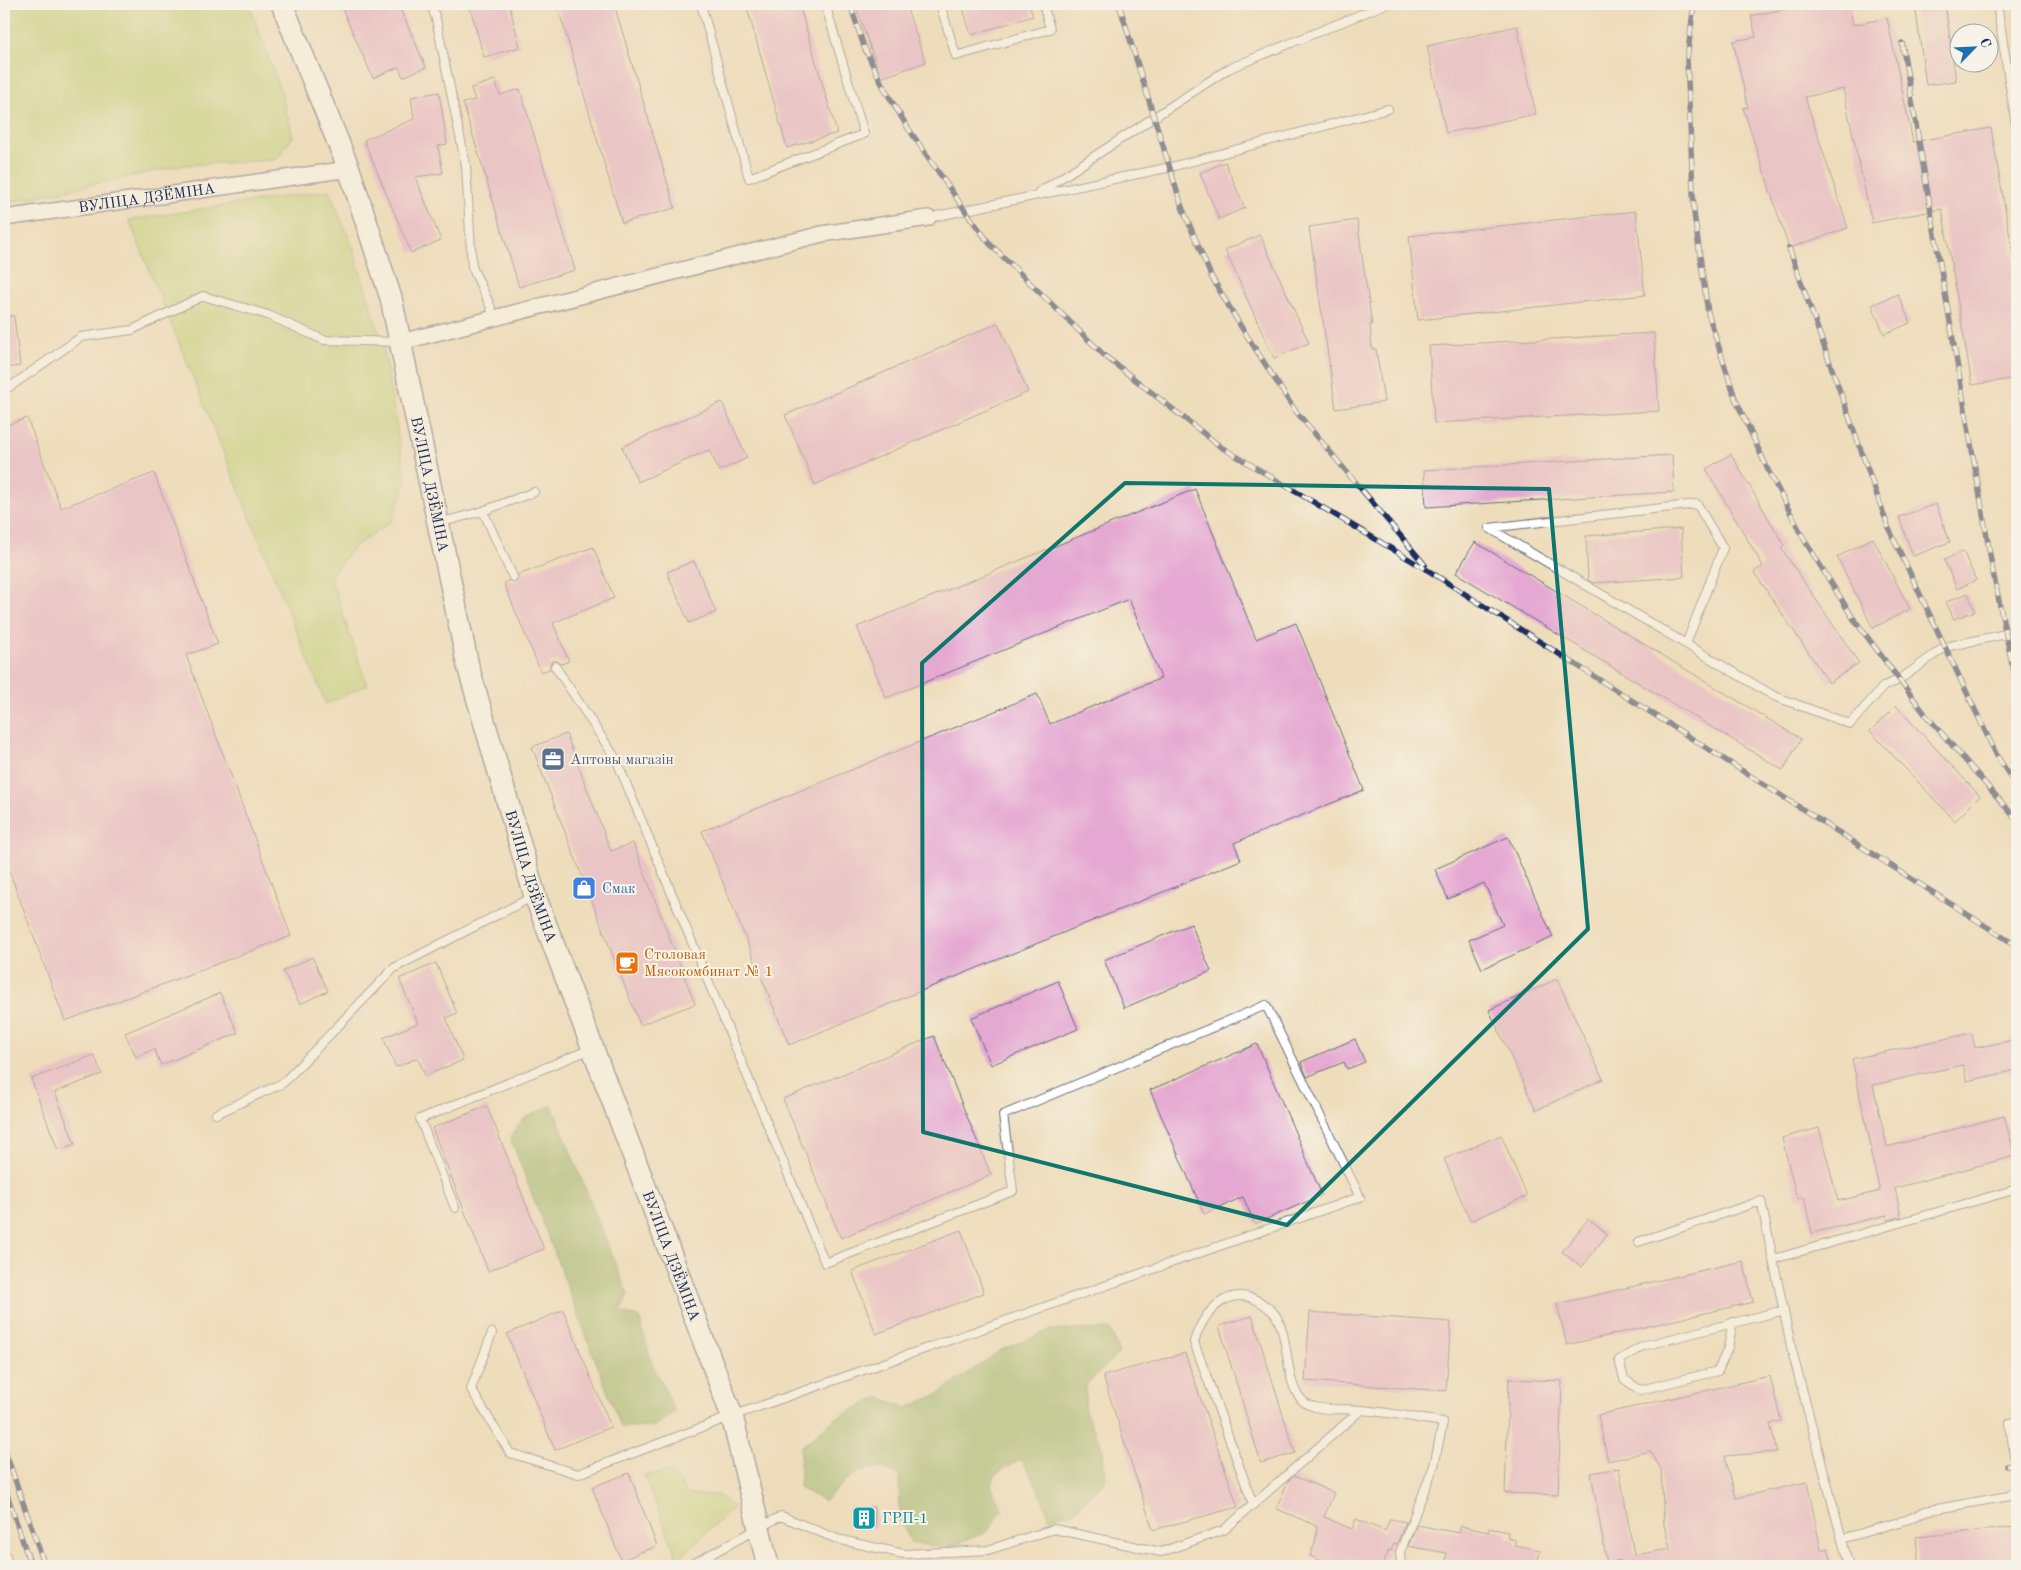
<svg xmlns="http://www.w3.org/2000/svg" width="2021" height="1570" viewBox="0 0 2021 1570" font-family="'Old Standard TT',serif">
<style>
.green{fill:#b9d277;stroke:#6a806a}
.forest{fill:#92b468;stroke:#567263}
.building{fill:#e5a8d2}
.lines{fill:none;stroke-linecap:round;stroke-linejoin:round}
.service-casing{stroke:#656c7f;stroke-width:10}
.minor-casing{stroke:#656c7f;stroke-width:18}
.secondary-casing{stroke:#656c7f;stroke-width:24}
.service{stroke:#fff;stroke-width:8}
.minor{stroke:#fff;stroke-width:15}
.secondary{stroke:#fff;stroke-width:21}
.rail-casing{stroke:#1b2f5e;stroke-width:5.5}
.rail{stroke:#f7f3e8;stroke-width:4;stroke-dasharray:11;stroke-linecap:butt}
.marked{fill:none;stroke:#0f766e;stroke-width:4;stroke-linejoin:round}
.labels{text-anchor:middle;stroke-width:4;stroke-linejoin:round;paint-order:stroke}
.street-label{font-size:15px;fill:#1b2f5e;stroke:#f7f3e8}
.service-label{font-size:15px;fill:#4e5e75;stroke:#f7f3e8;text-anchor:start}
.shop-label{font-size:15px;fill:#366cbe;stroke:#f7f3e8;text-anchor:start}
.food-label{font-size:15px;fill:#c56008;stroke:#f7f3e8;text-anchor:start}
.culture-label{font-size:15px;fill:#0d838f;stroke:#f7f3e8;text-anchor:start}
</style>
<rect width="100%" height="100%" fill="#f7f3e8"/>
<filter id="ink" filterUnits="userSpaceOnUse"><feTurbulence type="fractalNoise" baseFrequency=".02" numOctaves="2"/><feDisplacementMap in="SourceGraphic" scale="10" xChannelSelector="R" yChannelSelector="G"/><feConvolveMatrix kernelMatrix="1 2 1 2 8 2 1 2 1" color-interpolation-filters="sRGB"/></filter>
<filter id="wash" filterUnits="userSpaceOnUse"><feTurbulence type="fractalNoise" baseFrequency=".0096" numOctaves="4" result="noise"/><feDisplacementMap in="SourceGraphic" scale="20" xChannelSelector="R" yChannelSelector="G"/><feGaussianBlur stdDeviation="1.12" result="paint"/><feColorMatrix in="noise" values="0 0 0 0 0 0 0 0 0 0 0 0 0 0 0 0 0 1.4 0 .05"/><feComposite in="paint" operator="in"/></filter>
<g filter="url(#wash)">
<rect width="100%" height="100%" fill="#edb"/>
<path class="green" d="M4,4H249L282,95L293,137L276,160L184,165L4,203Z
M329,190L352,245L383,345L406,483L391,522L355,546L330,576L367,685L326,704L129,220Z
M673,1472L688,1495H718L734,1507L678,1559L644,1475Z"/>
<path class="forest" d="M552,1105L628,1295L620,1312L639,1317L651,1360L675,1412L653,1427H621L510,1137L523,1119Z
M1110,1329L1119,1353L1086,1385L1085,1411L1103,1449L1105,1480L1074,1512L1050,1518L1038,1489L1021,1459L997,1473L991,1485L1002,1510L987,1532L949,1547L912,1544L900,1521L899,1475C894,1473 887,1469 881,1468C858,1465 840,1486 825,1501L799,1488L801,1447L836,1418L879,1397L907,1408L938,1394L1001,1350L1050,1330Z"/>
<g id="blocks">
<path class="building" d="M340,4H398L426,67L403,77L399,67L373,78Z
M469,4H509L520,47L484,57Z
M557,4H614L675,208L622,223Z
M746,4H799L837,133L787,148Z
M855,4H905L926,62L881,78Z
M962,4H1029L1033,16L971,35Z
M1809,4H1849L1853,25L1887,18L1913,142L1991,128L2017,278V378L1972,385L1942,209L1872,223L1843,89L1805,97L1848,228L1789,248L1743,108L1748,107L1733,41L1756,37L1751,16Z
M1915,4H1945L1956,81L1926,85Z
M1517,26L1536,114L1446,133L1427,46Z
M495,80L500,95L520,89L575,270L519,287L463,103L475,100L471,88Z
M439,92L447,144L438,146L443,173L415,177L441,240L411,253L364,140L414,119L411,97Z
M1225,162L1245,208L1219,219L1200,173Z
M1636,211L1645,295L1418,320L1409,236Z
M1357,220L1372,325H1370L1372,349H1376L1384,402L1336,409L1309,227Z
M1260,235L1309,343L1274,358L1225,250Z
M1898,294L1910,323L1884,334L1872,305Z
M4,316H14L20,366L4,368Z
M998,323L1028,392L815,485L785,415Z
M1654,333L1659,411L1434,423L1429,346Z
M722,402L747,458L719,471L709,450L638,482L622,447Z
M27,418L61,508L154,473L218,644L186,655L291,936L65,1021L4,857V426Z
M1731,454L1784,545L1781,548L1859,663L1829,683L1754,572L1763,566L1706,469Z
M1672,455L1674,492L1426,507L1424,470Z
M1195,489L1256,639L1296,623L1364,790L1234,843L1241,860L789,1045L702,831L1037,694L1050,724L1161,678L1129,599L886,698L857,627Z
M1936,504L1950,542L1913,556L1899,517Z
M1681,529L1684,577L1593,583L1588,580L1586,536Z
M1873,538L1910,609L1873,628L1837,557Z
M1475,542L1801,739L1783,770L1456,573Z
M593,547L614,598L553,623L569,661L561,664L557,661H552L550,664V669L541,672L504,584L509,580L516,582L518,575Z
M1963,551L1976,580L1957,589L1944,560Z
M694,561L716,612L689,623L667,572Z
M1968,593L1975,611L1954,619L1946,602Z
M1896,706L1980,796L1955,821L1870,731Z
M566,734L611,851L633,843L695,1004L640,1025L532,747Z
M1508,837L1553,937L1482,969L1469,940L1503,925L1484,883L1448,899L1435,869Z
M1191,924L1211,971L1124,1008L1104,960Z
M312,957L328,991L300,1004L283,971Z
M436,963L457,1013L446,1018L463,1060L425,1076L418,1058L396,1067L383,1038L418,1023L399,979Z
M1557,979L1603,1079L1536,1110L1489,1010Z
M1058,981L1078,1029L991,1065L971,1018Z
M220,993L238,1033L161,1065L154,1049L136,1057L125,1033Z
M1972,1033L1975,1048L2017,1039V1070L1967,1081L1963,1065L1873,1085L1887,1147L2004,1116L2015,1156L1895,1188L1901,1217L1888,1220L1887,1215L1812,1233L1804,1197L1797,1199L1782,1138L1819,1128L1838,1201L1880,1191L1870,1151H1872L1852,1059Z
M934,1036L991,1175L841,1238L783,1099Z
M1355,1039L1365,1062L1347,1069L1344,1062L1307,1077L1301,1062Z
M1257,1044L1322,1195L1255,1224L1243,1197L1204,1214L1150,1090Z
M94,1055L102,1074L55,1092L75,1144L58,1150L31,1079Z
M487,1106L544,1249L488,1271L432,1128Z
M1501,1135L1527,1196L1470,1221L1444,1159Z
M1588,1219L1607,1234L1582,1267L1562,1252Z
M961,1230L984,1293L876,1334L852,1271Z
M1743,1261L1753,1302L1567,1345L1557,1304Z
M563,1310L611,1427L555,1450L507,1334Z
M1310,1312L1451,1322L1446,1391L1305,1381Z
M1252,1316L1295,1453L1261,1463L1219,1326Z
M1185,1353L1238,1507L1153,1530L1103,1376Z
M1770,1376L1781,1421L1770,1424L1777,1452L1725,1456L1736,1498L1807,1482L1821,1550L1828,1548L1833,1566H1620V1560L1607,1563L1591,1473L1619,1468L1634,1555L1670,1549L1664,1525L1661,1470L1651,1451L1608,1461L1598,1415Z
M1509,1379L1562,1381L1558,1495L1505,1493Z
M629,1473L657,1546L621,1560L592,1487Z
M1294,1476L1334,1493L1324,1517L1352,1529L1356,1519L1385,1531L1390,1519L1406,1522L1397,1544L1394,1543L1391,1551L1389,1550L1382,1566H1363L1351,1561L1349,1566H1334L1310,1556L1315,1543L1317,1526L1277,1509L1288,1481Z
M874,1507L876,1527L854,1528L853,1508Z
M1417,1525L1459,1533L1461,1526L1488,1532L1489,1528L1508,1532L1507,1538L1515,1540V1545L1540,1550L1537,1566H1445L1447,1553L1408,1546Z
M2017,1527V1566H1919L1916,1537Z"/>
</g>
</g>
<g filter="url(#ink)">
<use href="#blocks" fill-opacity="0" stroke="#656c7f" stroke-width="1"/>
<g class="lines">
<g class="service-casing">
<path id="service" d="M431,4L436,19L466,166L472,267L490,305L494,318
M701,4L749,178L864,134L825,4
M940,4L956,56L1050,29L1043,4
M1997,4L2017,131
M1038,193L1228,69L1386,4
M928,218L1171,167L1388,109
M4,391L81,337L132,330L203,296L268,315L324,340L399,342
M483,511L534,492
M439,523L483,511L513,577
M1686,644L1723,548L1697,504L1489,528L1774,696L1850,724L1884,686L1899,680L1945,647L2006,634L2017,627
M216,1114L283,1083L394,968L534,896
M455,1208L420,1119L591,1049
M1638,1242L1761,1201L1792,1351L1849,1566
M1774,1259L2017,1189
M1733,1322L1728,1348L1718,1371L1640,1390L1624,1379L1619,1360L1643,1346L1784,1310
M492,1333L471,1389L510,1453L578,1474L732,1416L1360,1197L1266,1005L1003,1115L1013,1191L825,1263L616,759L555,666
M2017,1422L2010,1423L2014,1455H2017
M1253,1504L1194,1342C1205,1305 1237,1278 1272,1311C1291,1330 1283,1382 1302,1400C1304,1403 1311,1406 1315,1407C1330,1411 1346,1408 1361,1410C1388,1412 1416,1418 1443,1422L1434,1466L1400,1552L1401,1566
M1842,1539L1909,1519L1925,1511L2009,1496L2017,1489
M4,1551L9,1566
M689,1566L781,1516L837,1539L904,1554L988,1550L1054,1529L1161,1552L1224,1530L1361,1410"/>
</g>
<g class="minor-casing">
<g id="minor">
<path id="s1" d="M4,218L349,169"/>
<path d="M401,342L822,234L928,218"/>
</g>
</g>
<g class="secondary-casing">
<g id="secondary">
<path id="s2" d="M282,4L349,169L391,298L468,666L535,896L732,1416L768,1566"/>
</g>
</g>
<use href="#service" class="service"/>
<use href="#minor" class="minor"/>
<use href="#secondary" class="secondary"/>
<g class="rail-casing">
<path id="rail" d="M850,4L864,47L884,88L908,128L964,209L990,244L1105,356L1221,447L1429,571L2017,946
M1119,4L1182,207L1211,276L1240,325L1294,409L1425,565
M1694,4L1687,59L1694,213L1708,313L1735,398L1768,470L1805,541L1853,618L1925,714L2017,820
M1902,43L1993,572L2012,664L2017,680
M1789,248L1889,529L1997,756L2017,787
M4,1448L45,1566
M2007,1466L2017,1465
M4,1485L31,1566"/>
</g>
<use href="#rail" class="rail"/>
</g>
</g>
<path d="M0 0H2021V1570H0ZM1125,483L1549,489L1588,929L1287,1225L923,1132L922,663Z" fill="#edb" fill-opacity=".55" fill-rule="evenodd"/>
<path class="marked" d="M1125,483L1549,489L1588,929L1287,1225L923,1132L922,663Z"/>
<defs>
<g id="office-square" transform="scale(1.25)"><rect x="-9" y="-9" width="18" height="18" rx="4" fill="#5c6f8a" stroke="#f7f3e8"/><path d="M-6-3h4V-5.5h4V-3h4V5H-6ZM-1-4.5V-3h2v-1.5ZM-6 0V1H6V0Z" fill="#fff"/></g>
<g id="shop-square" transform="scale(1.25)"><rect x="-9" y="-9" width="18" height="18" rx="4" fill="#3f7fe0" stroke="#f7f3e8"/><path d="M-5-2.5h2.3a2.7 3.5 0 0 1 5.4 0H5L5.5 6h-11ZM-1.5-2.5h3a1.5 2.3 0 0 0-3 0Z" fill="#fff"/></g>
<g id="cafe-square" transform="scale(1.25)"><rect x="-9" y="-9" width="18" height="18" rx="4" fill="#e8710a" stroke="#f7f3e8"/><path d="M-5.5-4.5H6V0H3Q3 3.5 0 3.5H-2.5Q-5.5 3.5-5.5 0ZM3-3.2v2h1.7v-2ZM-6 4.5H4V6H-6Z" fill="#fff"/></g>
<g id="building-square" transform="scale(1.25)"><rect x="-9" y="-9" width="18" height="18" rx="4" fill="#0f9aa8" stroke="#f7f3e8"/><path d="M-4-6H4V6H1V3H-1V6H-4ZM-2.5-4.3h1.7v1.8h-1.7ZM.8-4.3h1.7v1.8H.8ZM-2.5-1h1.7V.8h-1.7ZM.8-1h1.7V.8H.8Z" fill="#fff"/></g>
</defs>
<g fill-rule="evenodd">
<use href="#office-square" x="553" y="759"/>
<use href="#shop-square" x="584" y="888"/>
<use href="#cafe-square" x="627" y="963"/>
<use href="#building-square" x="864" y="1518"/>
</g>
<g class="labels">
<g class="street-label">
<text dy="5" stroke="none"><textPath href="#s1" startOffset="144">ВУЛІЦА ДЗЁМІНА</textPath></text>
<text dy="5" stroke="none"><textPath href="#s2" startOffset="504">ВУЛІЦА ДЗЁМІНА</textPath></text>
<text dy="5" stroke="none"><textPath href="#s2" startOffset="909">ВУЛІЦА ДЗЁМІНА</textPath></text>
<text dy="5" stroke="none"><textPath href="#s2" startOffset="1314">ВУЛІЦА ДЗЁМІНА</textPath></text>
</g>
<g class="service-label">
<text x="570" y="764">Аптовы магазін</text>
</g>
<g class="shop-label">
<text x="602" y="893">Смак</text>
</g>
<g class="food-label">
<text x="644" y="959">Столовая<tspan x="644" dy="17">Мясокомбинат № 1</tspan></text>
</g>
<g class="culture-label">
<text x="882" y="1523">ГРП-1</text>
</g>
</g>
<rect width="2021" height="1570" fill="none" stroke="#f7f3e8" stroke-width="20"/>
<g transform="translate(1974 48) rotate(66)"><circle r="24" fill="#f7f3e8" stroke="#9fa5b1"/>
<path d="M0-4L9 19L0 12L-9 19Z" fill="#1f6fb2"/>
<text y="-8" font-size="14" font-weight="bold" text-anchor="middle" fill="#1b2f5e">С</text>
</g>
</svg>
